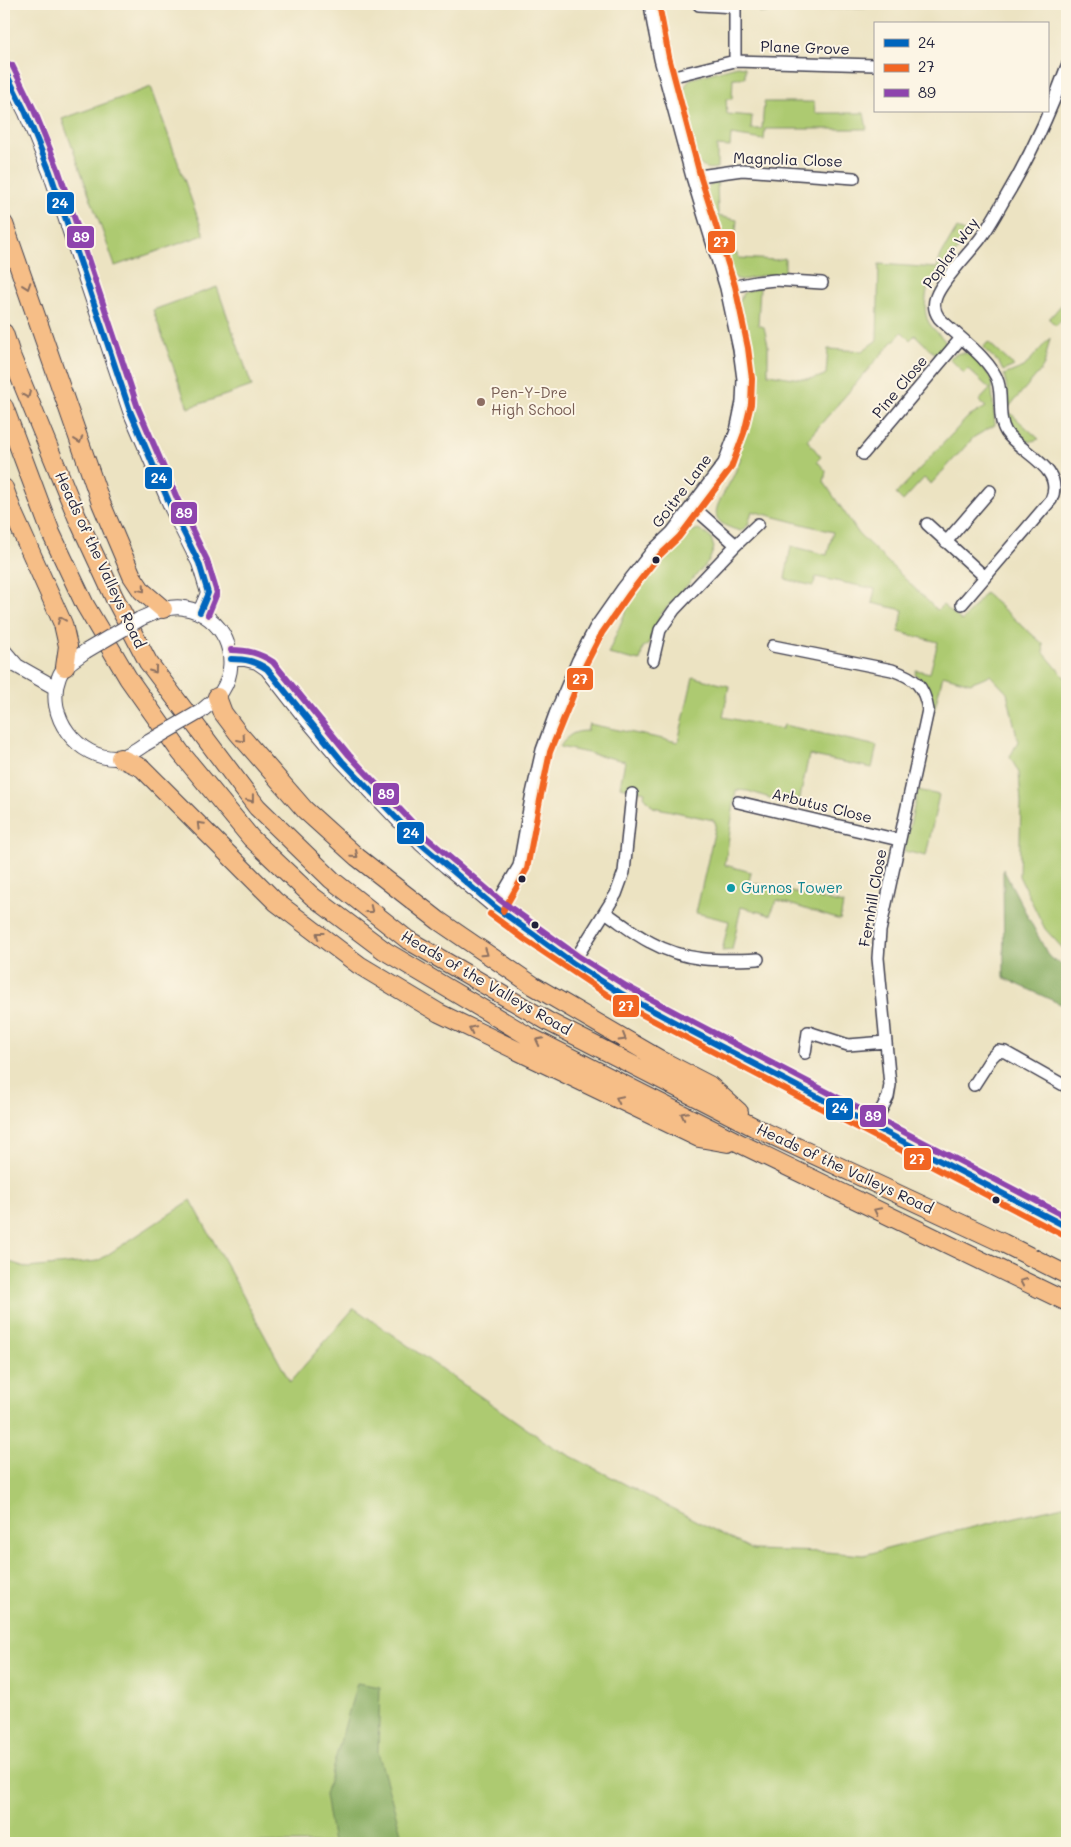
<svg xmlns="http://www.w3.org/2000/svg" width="1071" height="1847" viewBox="0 0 1071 1847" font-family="Mali,sans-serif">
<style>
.green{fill:#adca71;stroke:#687656}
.forest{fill:#8aae63;stroke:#56684f}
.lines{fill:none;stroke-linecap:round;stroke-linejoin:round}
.minor-casing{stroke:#403f4f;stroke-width:14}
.tertiary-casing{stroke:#403f4f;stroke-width:16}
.trunk-casing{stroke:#403f4f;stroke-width:20}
.minor{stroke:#fff;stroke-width:11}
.tertiary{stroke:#fff;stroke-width:14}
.trunk{stroke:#f6be87;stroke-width:18}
.tertiary-bridge-casing{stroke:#403f4f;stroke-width:16;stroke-linecap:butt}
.tertiary-bridge{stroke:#fff;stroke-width:14}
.bus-1-casing{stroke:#fcf5e5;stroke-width:10}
.bus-2-casing{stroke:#fcf5e5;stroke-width:10}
.bus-3-casing{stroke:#fcf5e5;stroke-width:10}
.bus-1{stroke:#0065bd;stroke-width:6}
.bus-2{stroke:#f26522;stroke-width:6}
.bus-3{stroke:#8e44ad;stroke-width:6}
.oneway{stroke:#8c7061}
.education-dot{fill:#8d6e63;stroke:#fcf5e5;stroke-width:2}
.bus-dot{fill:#22223b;stroke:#fcf5e5;stroke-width:2}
.culture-dot{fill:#0f9aa8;stroke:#fcf5e5;stroke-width:2}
.labels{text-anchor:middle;stroke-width:4;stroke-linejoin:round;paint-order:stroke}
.street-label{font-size:15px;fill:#22223b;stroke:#fcf5e5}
.education-label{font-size:15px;fill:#785e54;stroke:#fcf5e5;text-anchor:start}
.culture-label{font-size:15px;fill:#0d838f;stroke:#fcf5e5;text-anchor:start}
.line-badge{stroke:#fcf5e5;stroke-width:2}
.badge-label{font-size:14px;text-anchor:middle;font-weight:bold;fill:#fff}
</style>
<rect width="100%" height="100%" fill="#fcf5e5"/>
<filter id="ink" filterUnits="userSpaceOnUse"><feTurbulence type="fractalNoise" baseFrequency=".02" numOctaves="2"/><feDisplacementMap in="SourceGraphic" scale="10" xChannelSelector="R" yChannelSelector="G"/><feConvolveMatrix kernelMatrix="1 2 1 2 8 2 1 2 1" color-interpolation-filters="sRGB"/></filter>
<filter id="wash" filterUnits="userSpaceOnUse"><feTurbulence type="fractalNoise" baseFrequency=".0096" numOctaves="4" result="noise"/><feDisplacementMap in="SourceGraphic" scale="20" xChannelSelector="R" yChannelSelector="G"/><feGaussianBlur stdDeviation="1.12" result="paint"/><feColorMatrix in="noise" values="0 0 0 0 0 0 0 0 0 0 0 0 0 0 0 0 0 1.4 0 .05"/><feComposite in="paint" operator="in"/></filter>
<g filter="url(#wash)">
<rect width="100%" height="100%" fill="#ece3c2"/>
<path class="green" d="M760,4H881L867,7L760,13Z
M737,66L745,67V78H733L732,99H726L727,114L752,116L751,129H762L764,102H814L815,113H864L867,129H765L764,140L731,135L730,147L717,146V168C708,170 704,168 697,162L681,93L690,79Z
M151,87L204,235L115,266L62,119Z
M717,178L718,216L737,220L734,249L739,258L776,260L785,258V276C777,276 767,275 760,276C745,279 738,285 727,270L706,190Z
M957,228L969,235L927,290C925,303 923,317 932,327C937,333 942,336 946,343L944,350L938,357L915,335L910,340L902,332L878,358L807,440L821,457L817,461L826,471L824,482L859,534L937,610L943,605L962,621L985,593L1043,644L1044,653L1067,680V953L1045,929L1019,876L1021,803L1019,773L1010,757L1018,741L1007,693L990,675L970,683L943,675L934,711C932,697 926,683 915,674L916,670L930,673L938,642L899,632L903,610L872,603L875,589L816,577L813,586L785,579L791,546L827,555L833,532L752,511L748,525L741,531C704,522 716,507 729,484C734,476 737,467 741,458L736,456C759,409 755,352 739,303L743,293L760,287L758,325L764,327L768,345V374C786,376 810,384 826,374L828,349L862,351L877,340L879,264L937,268L941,255Z
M217,287L252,386L188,408L153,310Z
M1062,304L1067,309V313L1056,326L1049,319Z
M1050,338L1044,365L1041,370L1008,408L1007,389L1004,375L1024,367Z
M988,342L1014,366L1003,371L999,363L983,348Z
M959,353H967L979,362L991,378L995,425L974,437L931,484L924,478L903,501L896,494L967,418L986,407L979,401L990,389L968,369L964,373L949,358Z
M1009,412L1039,439L1029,442C1018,435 1009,427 1009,412Z
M699,529L711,538L714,548L709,561L661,614L648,645L643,647L640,661L608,654L635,589L657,561L667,557L689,532Z
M693,677L729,686L723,717L782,729L784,725L877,746L872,768L809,755L798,807L748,791L736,790L725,865L751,872L749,882L843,904L840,920L777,900L770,915L741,907L732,950L722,951L729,921L696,913L716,824L713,820L653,807L644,796L645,792L620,787L625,761L560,747C567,735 574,731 587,731L589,724L678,742Z
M918,790L939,795L926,856L904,851Z
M191,1200L290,1382L354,1308L553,1447L753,1550L825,1552L864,1555L944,1534L1067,1505V1843H4V1260L28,1268L98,1261Z"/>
<path class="forest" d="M1003,869L1049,957L1067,967V1007L1004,978Z
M357,1683L380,1687L378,1752L404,1843H333L325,1795Z"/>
</g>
<g filter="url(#ink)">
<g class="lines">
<g class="minor-casing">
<path id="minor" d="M699,5L735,7V61
M666,78L735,61L875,65
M692,177L742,170L854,178
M726,288L756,282L775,280L822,283
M863,454L961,338
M692,506L736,545
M927,524L985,577
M946,542L990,491
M962,604L1051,500C1066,468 1020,453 1006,432C997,417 1003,398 998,382C992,360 956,335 939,318C934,311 933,305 936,297C942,280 968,255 980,239C989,227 996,214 1004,200C1030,157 1050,113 1067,66
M773,646L892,670C915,678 924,685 928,710L880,931L878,958L890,1085L888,1097L873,1126
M653,660L660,630L674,610L736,545L758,524
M738,802L899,840
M495,907L519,866L531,798L542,750L555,714L578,660L595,628L623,588L652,551L672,532L724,463L736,431L742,402L743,379L739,349L726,288L692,177L660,59L653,24L650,4
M605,912C620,922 634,934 650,942C686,962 718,961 758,959
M573,963L616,894L624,872L632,794
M805,1053L808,1032L848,1045L886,1042
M974,1085L992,1057L998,1051L1005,1052L1067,1087"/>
</g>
<g class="tertiary-casing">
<path id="tertiary" d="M4,69L26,113L50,172L130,411L172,509L199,563L208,593L200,612
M140,619C154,613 169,605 184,608C223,614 243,658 222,691C217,699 207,706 200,712
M4,651L17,666L56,688
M86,651C77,658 63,665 59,677C44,715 78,760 118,758C126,757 138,749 145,744
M231,659H245L257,662L267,669L303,715L342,761L421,844L446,866L495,907L529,932L573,963L622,994L691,1031L1067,1227"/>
</g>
<g class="trunk-casing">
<path id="trunk" d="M4,224L101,503L132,576L142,591L163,609
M4,333L12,358L77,517L114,597L148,662L257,807L332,880L408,940L549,1022L754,1127L1003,1243L1067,1275
M4,407L51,533L85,605L128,678L181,753L251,838L312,896L385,951L528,1036L745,1146L1067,1302
M4,488L14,515L63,624L68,646L65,667
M217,697L223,713L238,733L305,810L357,857L439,921L534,986L659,1059L709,1085L739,1112
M120,758L142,768L276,902L359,965L439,1013L699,1138L728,1143"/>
</g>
<use href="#minor" class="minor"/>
<use href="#tertiary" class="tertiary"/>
<use href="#trunk" class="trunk"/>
<g class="tertiary-bridge-casing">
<path id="tertiary-bridge" d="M86,651L140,619
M145,744L200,712"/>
</g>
<use href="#tertiary-bridge" class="tertiary-bridge"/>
<g class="bus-1-casing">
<path id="bus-1" d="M4,69L26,113L50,172L130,411L172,509L199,563L208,593L200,612
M231,659C246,659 255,661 267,669L342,761L421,844L495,907L573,963L622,994L691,1031L1067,1227"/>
</g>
<g class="bus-2-casing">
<path id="bus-2" d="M503,911L527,869L540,800L550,752L586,664L602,633L630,593L658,557L679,537L731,468L744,433L751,404L752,379L748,348L735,286L700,175L669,57L659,4
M490,914L524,939L618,1002L1063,1235"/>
</g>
<g class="bus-3-casing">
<path id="bus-3" d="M12,65L34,110L58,169L138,408L180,505L207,560L217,593L208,615
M231,650C248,650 259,653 273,662L349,755L427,838L500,900L578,956L626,986L695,1023L1067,1217"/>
</g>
<use href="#bus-1" class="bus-1"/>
<use href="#bus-2" class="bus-2"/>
<use href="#bus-3" class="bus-3"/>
</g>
<defs><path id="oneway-chevron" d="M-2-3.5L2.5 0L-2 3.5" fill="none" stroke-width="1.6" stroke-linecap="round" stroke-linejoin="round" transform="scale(1.25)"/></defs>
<g class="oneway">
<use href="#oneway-chevron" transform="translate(27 286) rotate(71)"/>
<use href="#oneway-chevron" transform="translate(27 395) rotate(68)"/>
<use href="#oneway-chevron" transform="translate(79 440) rotate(71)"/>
<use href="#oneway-chevron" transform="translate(142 589) rotate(50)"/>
<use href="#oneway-chevron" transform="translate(61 620) rotate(-112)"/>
<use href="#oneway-chevron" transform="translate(154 670) rotate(54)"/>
<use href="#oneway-chevron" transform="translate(242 739) rotate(49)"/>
<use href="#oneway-chevron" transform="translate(251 799) rotate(52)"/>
<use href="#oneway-chevron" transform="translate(200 825) rotate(-135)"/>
<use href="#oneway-chevron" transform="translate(355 855) rotate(41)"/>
<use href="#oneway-chevron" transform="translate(370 910) rotate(38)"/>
<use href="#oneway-chevron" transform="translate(319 935) rotate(-143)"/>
<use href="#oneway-chevron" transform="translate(485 953) rotate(34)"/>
<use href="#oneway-chevron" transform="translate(472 1029) rotate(-154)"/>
<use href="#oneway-chevron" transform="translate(623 1038) rotate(30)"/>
<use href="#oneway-chevron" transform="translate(539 1041) rotate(-153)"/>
<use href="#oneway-chevron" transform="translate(619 1099) rotate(-154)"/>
<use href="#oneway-chevron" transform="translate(684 1115) rotate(-153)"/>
<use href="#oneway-chevron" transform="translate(877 1211) rotate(-154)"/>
<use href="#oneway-chevron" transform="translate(1023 1282) rotate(-155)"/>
</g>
</g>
<circle class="education-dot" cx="481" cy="402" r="5"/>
<g class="bus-dot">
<circle cx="656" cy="560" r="4.5"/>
<circle cx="522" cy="879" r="4.5"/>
<circle cx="535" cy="925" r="4.5"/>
<circle cx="996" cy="1200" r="4.5"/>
</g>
<circle class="culture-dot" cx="731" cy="888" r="5"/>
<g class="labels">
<g class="street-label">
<text transform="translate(805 48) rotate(2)" y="5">Plane Grove</text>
<text transform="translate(788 160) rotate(2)" y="5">Magnolia Close</text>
<text transform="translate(951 253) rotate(-54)" y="5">Poplar Way</text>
<text transform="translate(900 387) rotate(-50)" y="5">Pine Close</text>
<text transform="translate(682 491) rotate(-53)" y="5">Goitre Lane</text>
<text transform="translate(100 560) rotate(65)" y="5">Heads of the Valleys Road</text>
<text transform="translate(822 806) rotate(14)" y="5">Arbutus Close</text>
<text transform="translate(873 898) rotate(-80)" y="5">Fernhill Close</text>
<text transform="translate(486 983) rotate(30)" y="5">Heads of the Valleys Road</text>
<text transform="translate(845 1169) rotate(25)" y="5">Heads of the Valleys Road</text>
</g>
<g class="education-label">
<text x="491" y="398">Pen-Y-Dre<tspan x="491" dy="17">High School</tspan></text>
</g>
<g class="culture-label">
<text x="741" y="893">Gurnos Tower</text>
</g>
</g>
<g class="line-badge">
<rect x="46" y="191" width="29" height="24" rx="5" fill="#0065bd"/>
<rect x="66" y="225" width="29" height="24" rx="5" fill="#8e44ad"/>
<rect x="707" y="230" width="29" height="24" rx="5" fill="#f26522"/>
<rect x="144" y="466" width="29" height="24" rx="5" fill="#0065bd"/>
<rect x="170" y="501" width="28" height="24" rx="5" fill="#8e44ad"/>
<rect x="566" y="667" width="28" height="24" rx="5" fill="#f26522"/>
<rect x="372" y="782" width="28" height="24" rx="5" fill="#8e44ad"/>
<rect x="396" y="821" width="29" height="24" rx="5" fill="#0065bd"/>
<rect x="612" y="994" width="28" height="24" rx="5" fill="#f26522"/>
<rect x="825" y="1097" width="29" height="24" rx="5" fill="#0065bd"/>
<rect x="859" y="1104" width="28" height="24" rx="5" fill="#8e44ad"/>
<rect x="903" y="1147" width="29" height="24" rx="5" fill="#f26522"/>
</g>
<g class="badge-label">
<text x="60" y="208">24</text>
<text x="81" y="242">89</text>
<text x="721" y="247">27</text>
<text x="159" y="483">24</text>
<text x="184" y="518">89</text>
<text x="580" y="684">27</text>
<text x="386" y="799">89</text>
<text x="411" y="838">24</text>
<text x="626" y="1011">27</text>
<text x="840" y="1113">24</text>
<text x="873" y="1121">89</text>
<text x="917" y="1164">27</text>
</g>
<rect width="1071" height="1847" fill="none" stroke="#fcf5e5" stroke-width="20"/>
<rect x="874" y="22" width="175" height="90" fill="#fcf5e5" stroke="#a5a1a1"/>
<rect x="884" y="39" width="25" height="8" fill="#0065bd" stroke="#a5a1a1"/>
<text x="918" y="48" font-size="15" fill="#22223b">24</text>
<rect x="884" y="64" width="25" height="8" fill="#f26522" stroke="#a5a1a1"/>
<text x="918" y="72" font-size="15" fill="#22223b">27</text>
<rect x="884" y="89" width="25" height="8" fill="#8e44ad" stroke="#a5a1a1"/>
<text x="918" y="98" font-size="15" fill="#22223b">89</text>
</svg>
